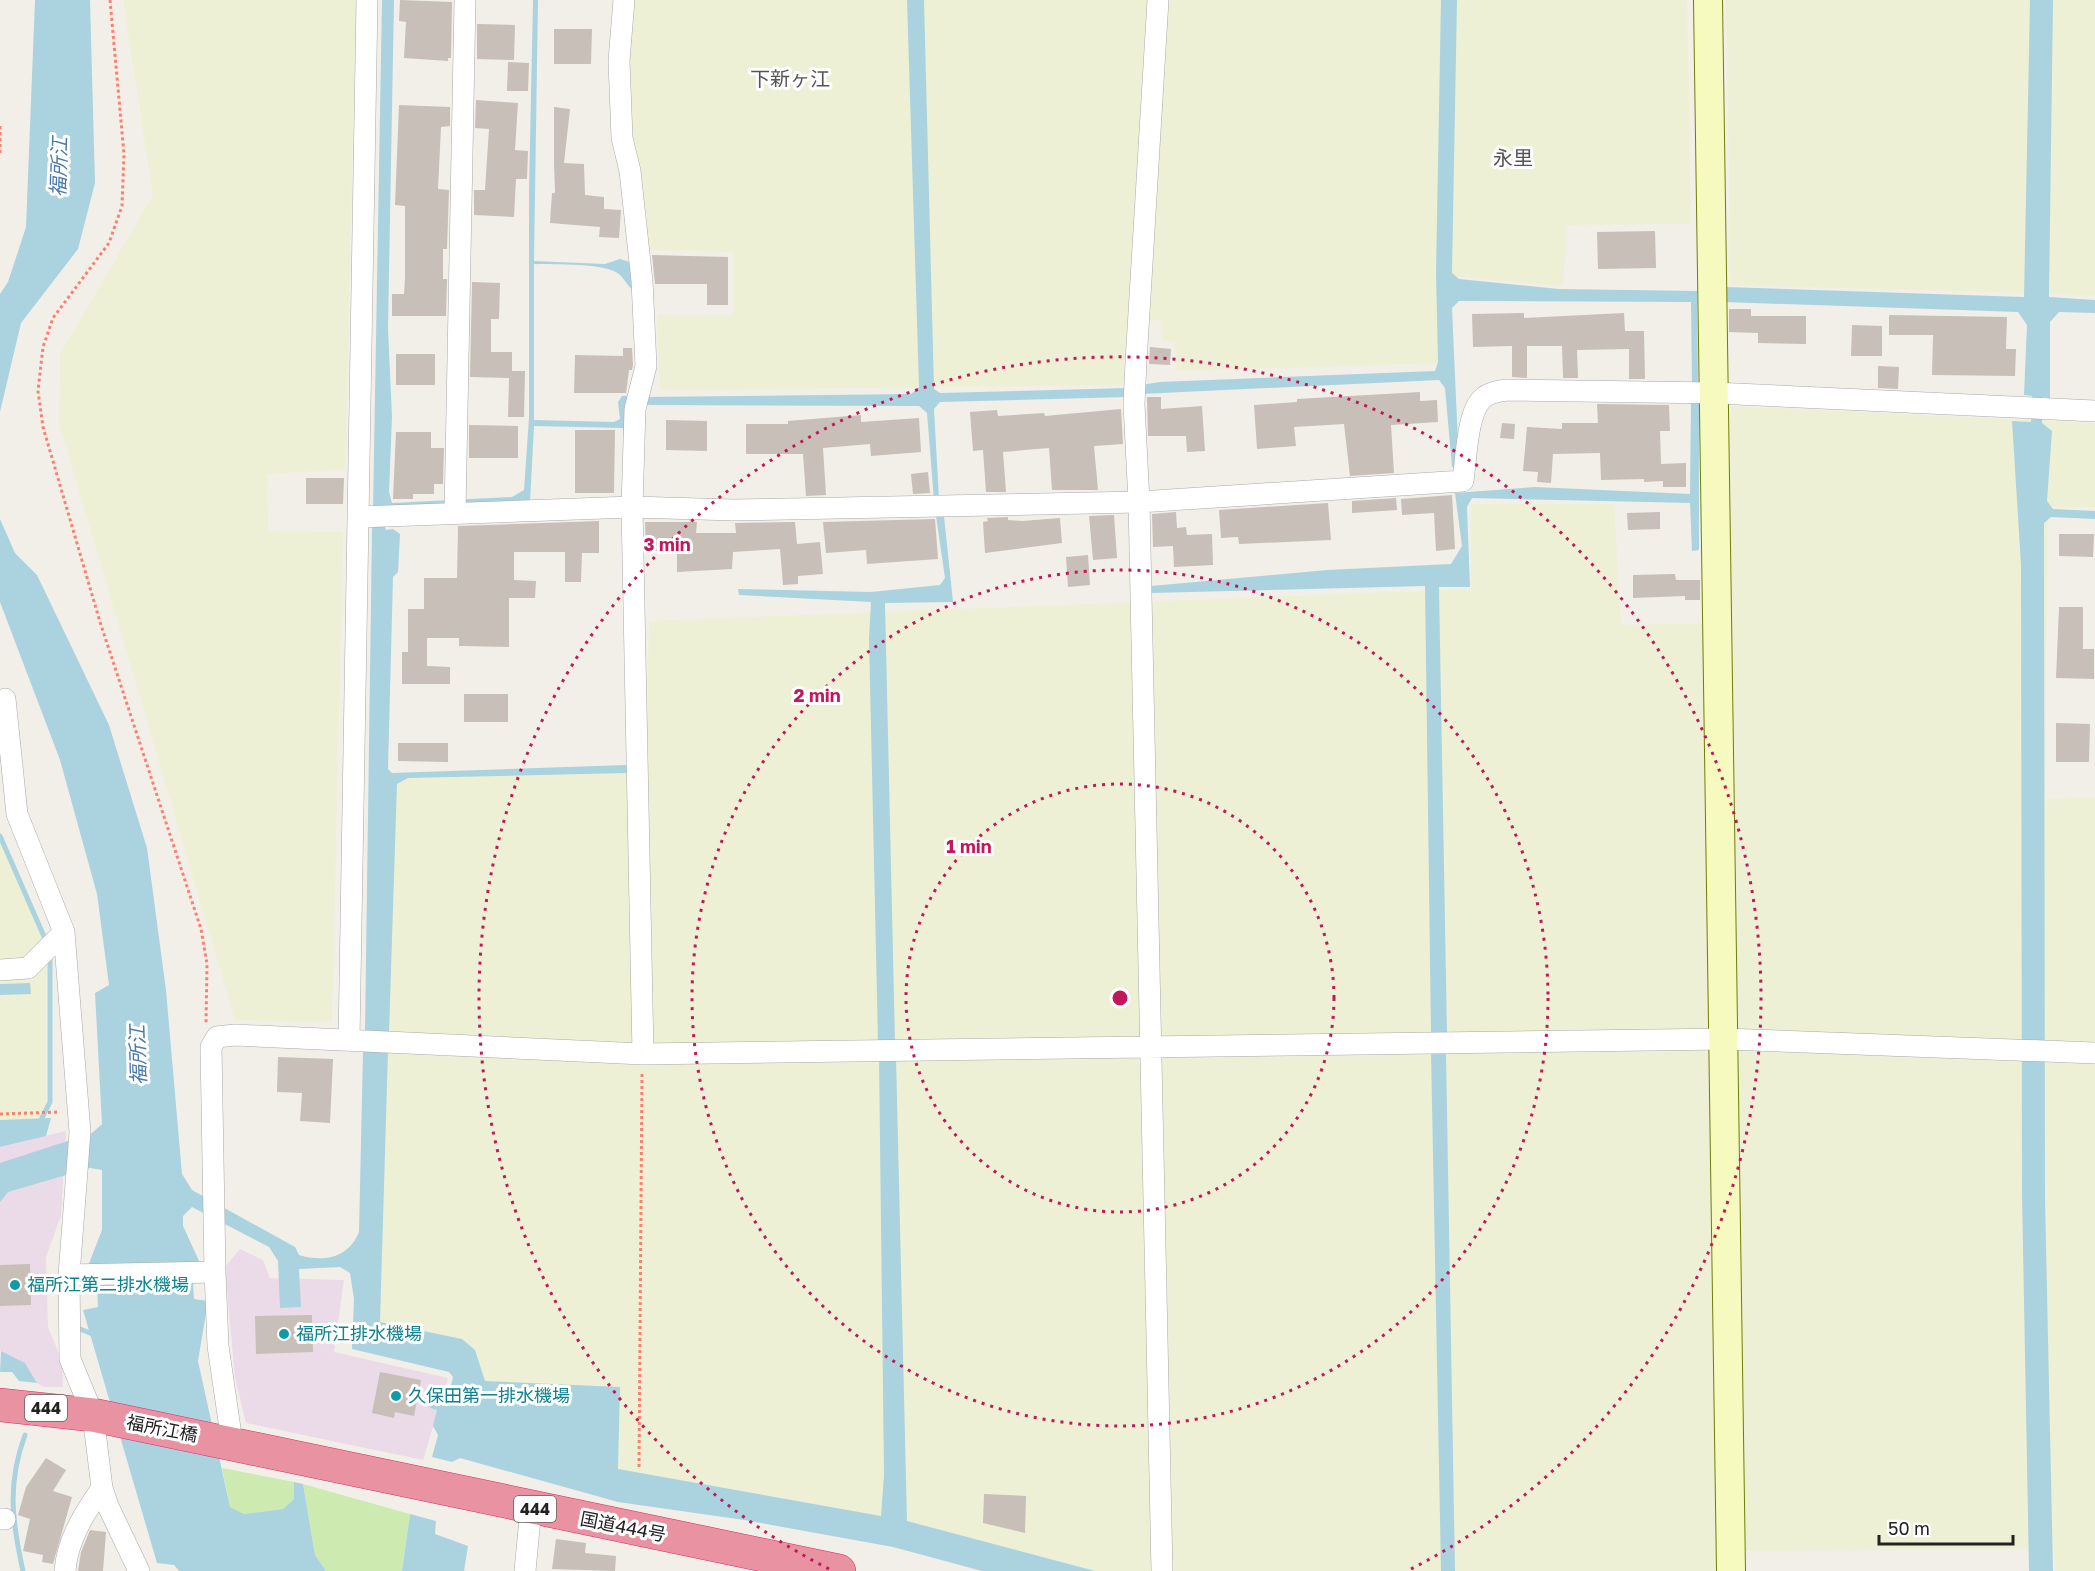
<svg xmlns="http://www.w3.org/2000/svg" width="2095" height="1571" viewBox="0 0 2095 1571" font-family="'Golos Text','Noto Sans JP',sans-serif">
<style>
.industrial{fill:#ebdbe8}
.farmland{fill:#eef0d5}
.grass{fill:#cdebb0}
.water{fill:#aad3df}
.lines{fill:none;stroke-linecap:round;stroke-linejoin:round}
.stream{stroke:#aad3df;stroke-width:5}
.building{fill:#c7bfb8}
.street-casing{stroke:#a9a9a9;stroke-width:22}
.secondary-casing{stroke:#707d05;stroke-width:30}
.highway-casing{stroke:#dc2a67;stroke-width:34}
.path{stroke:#fa8072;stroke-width:3;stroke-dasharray:3 3;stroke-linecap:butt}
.street{stroke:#fff;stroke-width:21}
.secondary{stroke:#f7fabf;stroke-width:28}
.highway{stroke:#e892a2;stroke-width:33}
.ring{fill:none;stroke:#c2185b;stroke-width:3;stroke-dasharray:3 6}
.culture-dot{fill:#0f9aa8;stroke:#fff;stroke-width:2}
.labels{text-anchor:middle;stroke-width:6;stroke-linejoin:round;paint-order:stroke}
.shield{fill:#fff;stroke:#646464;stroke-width:1.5}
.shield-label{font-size:16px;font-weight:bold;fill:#222}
.culture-label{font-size:18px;fill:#0d838f;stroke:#fff;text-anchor:start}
.street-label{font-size:18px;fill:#222;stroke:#fff}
.neighbourhood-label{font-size:20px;fill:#555;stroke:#fff}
.water-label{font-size:20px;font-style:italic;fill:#4a7aab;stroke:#fff}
.centre{fill:#c2185b;stroke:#fff;stroke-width:3}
.ring-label{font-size:18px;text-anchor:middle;font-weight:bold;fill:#c2185b;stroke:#fff;stroke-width:6;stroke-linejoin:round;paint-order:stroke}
</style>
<rect width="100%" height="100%" fill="#f2efe9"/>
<path class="industrial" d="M66,1131L61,1216L46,1257L48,1327L62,1361L63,1387H43L37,1383L25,1363L0,1351V1147Z
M240,1249L263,1260L270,1278L344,1280L334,1352L448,1378L423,1460L246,1423L235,1378L225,1267Z"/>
<path class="farmland" d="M123,0H356L345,469L267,474L268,531L343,532L332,1022L235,1020L59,423L60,354L153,195Z
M630,0H1147L1123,385L660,390L657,315H733L734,252L647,250L623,60Z
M1166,0H1687L1691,224L1567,225L1563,286L1438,275V363L1177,371L1175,342L1162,340V321L1147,320Z
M1726,0H2095V295L1731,285Z
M1731,406L2095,423V507H2048L2045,799L2095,797V1571H2055L2054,1549L1718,1551V1571H1091L881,1516L618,1469L620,1387L485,1381L378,1323L394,777L646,769L649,621L1471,589V504H1614L1621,625L1728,623Z
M0,830L47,939L46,1120L0,1123Z"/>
<path class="grass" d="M222,1468L294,1482V1499L283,1509L243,1514L230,1507Z
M303,1484L410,1514L402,1571H326L315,1555Z"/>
<path class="water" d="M35,0H90L95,183L78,249L21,323L0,412V294L8,282L26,227Z
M382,0H394L388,328L392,417L389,492L392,503L512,497L524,490L529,417V189L533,0H538L534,261L605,264L620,259L633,263L636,293C628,287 626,281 620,275C607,262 553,265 534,264V420L614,422L620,419L618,402L622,396H631L624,497L623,428L534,426L530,503L373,508Z
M907,0H924L934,389L940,393L1128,388L1127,397L940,402L934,409L939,499L934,500L927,413L919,406L643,405V397L911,394L919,387Z
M1441,0H1457L1452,273L1459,279L1559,289L1697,291L1698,384L1692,385L1691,302L1459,301L1452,308L1459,466L1452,467L1445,388L1439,380L1141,394V385L1160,382L1435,371L1438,362L1436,273Z
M2030,0H2053L2049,297L2095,300V313L2059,312L2050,322V398L2043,397L2042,423L2052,431L2047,501L2053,509L2095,511V519L2051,517L2044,523L2045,1198L2053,1571H2029L2022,1194L2021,565L2012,421L2031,422L2032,396L2024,395L2027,325L2018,312L1724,302L1725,287L2024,297Z
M1691,399H1699V550L1692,551L1690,503L1472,498L1467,507L1470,587H1439L1447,1035H1431L1425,586L1151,593V586L1327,570L1451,564L1462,546L1455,493L1535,487L1690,494Z
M936,516H944L953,602L885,603L895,1042L878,1043L869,638L871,602L739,595L738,589L871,592L940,585L945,578Z
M0,519L15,553L37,575L109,725L147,848L166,990L182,1174L192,1190L295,1247L299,1255C325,1263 349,1257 359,1232L363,1051H388L380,1322L462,1339L475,1350L485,1381L620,1387L618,1469L881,1516L884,1475L879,1057H896L907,1521L1095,1571H982L893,1547L744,1520L618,1502L460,1458L452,1462L432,1457L438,1435L433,1426L437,1410L430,1408L434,1389L443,1391L451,1386L453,1377L449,1372L352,1349L354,1299L350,1273L340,1267L299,1269L301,1307L280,1308L278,1261L269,1247L192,1207L183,1216V1226L200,1263L192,1264L194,1299L208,1301L198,1361L230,1507L244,1514L283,1509L294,1499V1482L303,1484L315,1555L326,1571H179L174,1565L157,1563L83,1310L98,1307L96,1267L88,1266L102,1230V1170L90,1168L8,1192L0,1202V1163L92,1133L102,1124L95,993L109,985L97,894L60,760L0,602Z
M376,522H383L386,530L393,529L400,534L398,572L393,577L388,769L392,773L627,765L629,773L408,778L397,784L389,1033L365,1031L372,529Z
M30,983L31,994L0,995V984Z
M1431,1052L1446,1053L1455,1571H1441Z
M51,1118L46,1136L0,1147V1120Z
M1,1351L25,1363L37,1383L19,1381L12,1372H0Z
M410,1514L436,1521L435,1534L468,1546L464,1571H402Z"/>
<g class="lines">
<path class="stream" d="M0,836L46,941
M39,1124L50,1102V956
M80,1329L95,1335
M23,1571C12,1521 7,1484 25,1435"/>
</g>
<path class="building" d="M400,0L452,2L451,58H448V61L404,58L406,22L399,21Z
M477,24L515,25L514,60L477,59Z
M554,29H592L591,64H554Z
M508,62L529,63L528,91H507Z
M476,100L518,103L515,150L528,151L527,179H516L514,217L474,215V190H485L489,129L475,128Z
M399,105L450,107V126L441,127L438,189L449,190L447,249H443V279H447L446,316H392V294H404L405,278V206L395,205Z
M554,107L570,109L564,163L584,164L585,195L604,197V209L621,210L619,238L599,237L600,227L550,223L552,193H555L554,163H562H554Z
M1655,231L1656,268L1598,269L1597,232Z
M652,255L728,257V305H707V284H655Z
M472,282L500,283L499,319H491V352H512V371H525L524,417H508L509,378L470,377Z
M1729,309H1751V316H1806V344L1758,343V333L1729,332Z
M1524,313V318L1624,313L1625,331H1644L1645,379H1629V349L1577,350L1578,378H1563L1562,346H1527V378L1512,377V346L1473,347L1472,314Z
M1889,315L2007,317L2006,349H2016L2015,376L1932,375L1933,335H1889Z
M1852,325L1882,326V356H1851Z
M1150,347L1171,349L1170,365L1149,364Z
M623,348H632L633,365L632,370H629L626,393H574L575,355L623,356Z
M396,354H435V385H396Z
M1878,366L1899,367L1898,389L1878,388Z
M1420,392V401L1437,400L1438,422L1391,425L1394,473L1350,476L1344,424L1294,427L1296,446L1257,449L1254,405L1297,402V399Z
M1147,397H1161V409L1202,406L1205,451L1187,452L1186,436H1148Z
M1597,404L1669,405L1670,431H1660L1661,464L1686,463V487H1663V481L1644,482V479L1601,480L1600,453L1553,454L1551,483L1537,482L1538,472L1523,471L1527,427L1562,429V423H1598Z
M1121,409L1123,444L1094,446L1098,490H1052L1049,448L1003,452L1006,492H986L983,450L973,451L970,412L997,410L998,416L1044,413L1045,416Z
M861,415V422L919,418L921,452L871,456L870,444L823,448L826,495L806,496L803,454H746V424H788V421Z
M666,420L707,421V451L666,450Z
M1502,423L1515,424L1514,439L1500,438Z
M469,425L518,426V458H469Z
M575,430H615L614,493H575Z
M396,432H431V448H444L443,484H434V494H413V499H393Z
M928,472L930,493L913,494L911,474Z
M306,478H344L343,504H306Z
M1452,495L1455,549L1436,551L1434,513L1402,515L1401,499Z
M1396,498L1397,510L1352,513V501Z
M1328,503L1331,540L1239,544L1238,537L1221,538L1219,510Z
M1176,512L1177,528L1186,527L1187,535L1212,534L1213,565L1174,567L1173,546L1153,547L1152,514Z
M1660,512V529L1628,530L1627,513Z
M1114,515L1117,558L1093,560L1089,516Z
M1008,517V520L1022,521L1060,518L1062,543L985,553L983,522L988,521L987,518Z
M935,519L938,559L867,564L866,550L826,553L823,522Z
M599,521V553H582L581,582H565V552H514V580L536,581L535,598H509V647L459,646V638H427V666L450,667V684H402V652H408V609H424V578H457L458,526Z
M645,522H697L696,533H736L735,523L795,522L797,544L820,542L823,574L798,576V584L783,585L780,549L733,552L732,569L677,572V551H646Z
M2059,534H2094L2093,557L2059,556Z
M1088,555L1090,585L1068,587L1066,557Z
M1675,574L1676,580H1700V600H1685V596L1633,598V575Z
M2059,607H2083V649H2094V679L2056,678Z
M464,694H508V722H464Z
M2056,723L2090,724L2089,762H2056Z
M398,743H448V762L398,761Z
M278,1057L333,1059L330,1123L300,1121L302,1093L277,1092Z
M30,1264L31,1305L0,1306V1265Z
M312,1315L313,1352L256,1354L255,1316Z
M380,1372L421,1380L414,1416L395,1412L394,1418L372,1413Z
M46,1458L66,1470L53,1491L72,1497L53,1564L42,1562L43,1555L23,1551L30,1519L18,1515L26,1487Z
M984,1494L1026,1496L1025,1533L983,1523Z
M90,1530L106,1532L103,1571H78L81,1552Z
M556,1539L586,1543L585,1553L616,1556L615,1571L552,1569Z"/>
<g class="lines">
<g class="street-casing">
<path id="street" d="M624,0L619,61L622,138L630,171L642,281L646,366L635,409L632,507L643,1054
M1158,0L1136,362L1134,404L1139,502L1162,1571
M455,513L465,0
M359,517L632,507L734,510L1139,502L1463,481C1466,461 1467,413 1482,399C1489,392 1499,391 1508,390L1715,393L2095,411
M5,699L17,814L64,932L80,1132L69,1275L70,1359L93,1415L102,1488L108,1506L139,1571
M0,970L28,968L64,932
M349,1039L367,0
M215,1272L218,1346L232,1442
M69,1275L215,1272L211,1047L217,1037L235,1035L643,1054L1725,1039L2095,1053
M0,1519H5
M65,1571C67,1540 85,1512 102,1488
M525,1571L531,1508"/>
</g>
<g class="secondary-casing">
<path id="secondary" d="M1708,0L1731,1571"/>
</g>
<g class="highway-casing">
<path id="highway" d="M0,1405L93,1415L839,1571"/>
</g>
<path class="path" d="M110,0L124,154L122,206L109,243L53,318L43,347L38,391L43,427L100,622L201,929L207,964L206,1023
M0,126V155
M0,1114L60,1112
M639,1467L642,1073"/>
<use href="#street" class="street"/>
<use href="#secondary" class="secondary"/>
<use href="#highway" class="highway"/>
</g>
<g class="ring">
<circle cx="1120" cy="998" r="214"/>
<circle cx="1120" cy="998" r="428"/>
<path d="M829 1569A641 641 0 1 1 1411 1569"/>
</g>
<g class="culture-dot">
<circle cx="15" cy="1285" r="6"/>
<circle cx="284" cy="1334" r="6"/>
<circle cx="396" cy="1396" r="6"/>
</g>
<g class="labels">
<g class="shield">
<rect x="25" y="1395" width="42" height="26" rx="4.5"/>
<rect x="514" y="1496" width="42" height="26" rx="4.5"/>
</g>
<g class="shield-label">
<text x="46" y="1414">444</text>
<text x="535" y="1515">444</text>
</g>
<g class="culture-label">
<text x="27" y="1291">福所江第二排水機場</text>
<text x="296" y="1340">福所江排水機場</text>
<text x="408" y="1402">久保田第一排水機場</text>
</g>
<g class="street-label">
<text transform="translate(162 1429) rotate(11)" y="6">福所江橋</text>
<text transform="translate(623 1527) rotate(11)" y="6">国道444号</text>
</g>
<g class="neighbourhood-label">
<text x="790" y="86">下新ヶ江</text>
<text x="1513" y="165">永里</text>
</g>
<g class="water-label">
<text transform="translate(59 167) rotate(-88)" y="7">福所江</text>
<text transform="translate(138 1055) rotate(-92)" y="7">福所江</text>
</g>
</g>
<circle cx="1120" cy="998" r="9" class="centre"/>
<g class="ring-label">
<text x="667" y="551">3 min</text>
<text x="817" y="702">2 min</text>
<text x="969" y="853">1 min</text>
</g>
<path d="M1879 1535v9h134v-9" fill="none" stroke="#222222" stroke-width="3"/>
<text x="1888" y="1535" font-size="18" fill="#222222" stroke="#ffffff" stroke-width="4.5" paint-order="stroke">50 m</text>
</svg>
